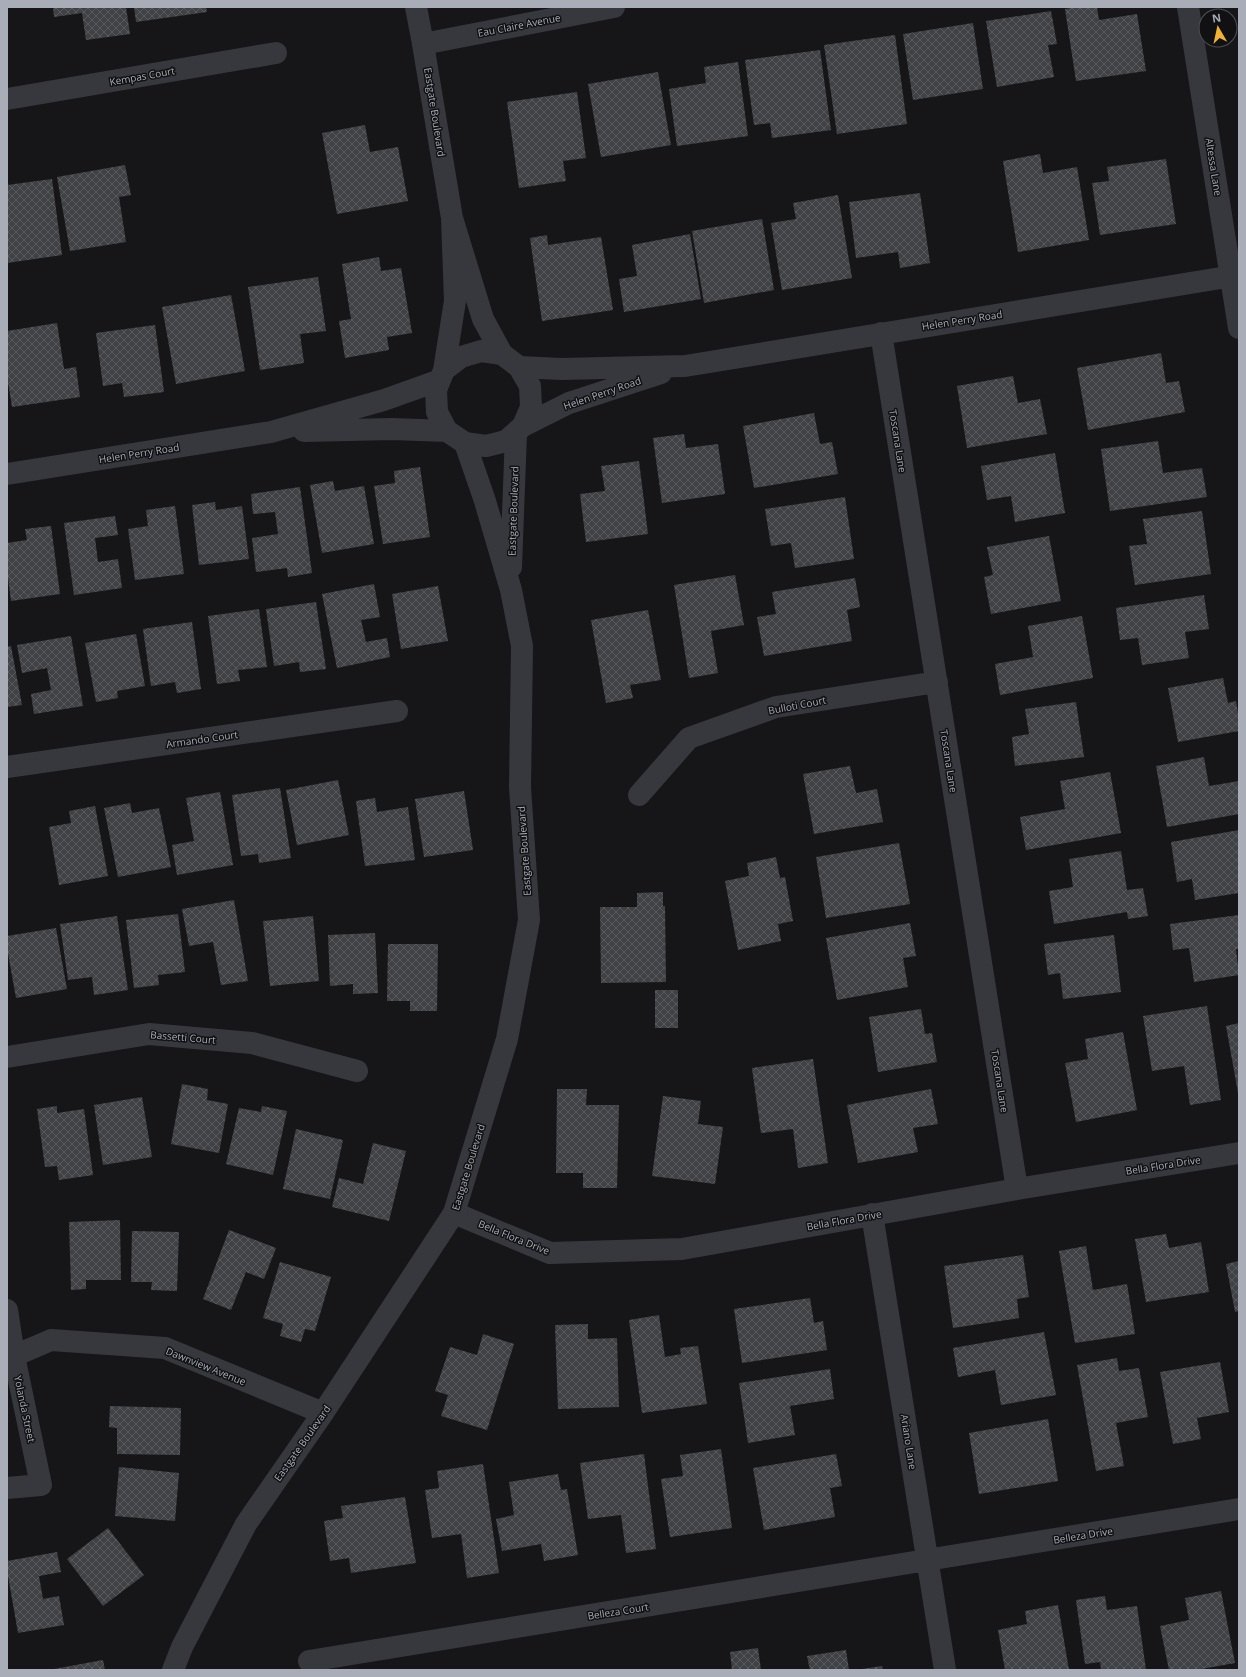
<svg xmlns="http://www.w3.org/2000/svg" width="1246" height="1677" viewBox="0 0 1246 1677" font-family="'Open Sans',sans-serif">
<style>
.building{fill:url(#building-cross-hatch)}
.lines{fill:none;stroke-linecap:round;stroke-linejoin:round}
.street{stroke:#37383d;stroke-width:22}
.labels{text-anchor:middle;stroke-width:3;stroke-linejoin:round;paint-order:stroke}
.street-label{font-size:10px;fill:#a8adb8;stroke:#111113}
</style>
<defs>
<pattern id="building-cross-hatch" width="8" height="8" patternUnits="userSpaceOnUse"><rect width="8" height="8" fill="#404145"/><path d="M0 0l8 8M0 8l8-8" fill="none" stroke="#595a5e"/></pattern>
</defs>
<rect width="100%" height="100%" fill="#161618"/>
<path class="building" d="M53,7H126L130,34L86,40L82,13L54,17Z
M134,7H206L207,12L136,22Z
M1077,7H1097L1099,20L1137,14L1146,71L1076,81L1065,9Z
M1051,11L1057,44L1048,45L1054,77L997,87L986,21Z
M973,23L983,89L913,100L903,34Z
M895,35L907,124L837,134L824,45Z
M820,50L831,130L772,138L770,123L754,125L745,60Z
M738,62L748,136L677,146L669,89L706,83L704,67Z
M658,72L671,145L601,157L588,84Z
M577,92L586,158L563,161L566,181L519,188L507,102Z
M365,125L370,152L398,147L408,201L337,214L322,133Z
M1040,154L1043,173L1077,167L1089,240L1018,252L1003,161Z
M1166,159L1176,224L1100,235L1092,183L1109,181L1107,167Z
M125,165L131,195L119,197L126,242L70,251L57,177Z
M52,179L62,255L7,263V185Z
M920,193L930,263L900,268L898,252L856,258L849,202Z
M838,195L852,278L782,290L771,223L796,219L793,203Z
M762,219L774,290L704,303L692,231Z
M690,234L701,299L624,312L619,279L637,276L632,245Z
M547,235L548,245L601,237L613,310L542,321L530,238Z
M379,257L381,271L401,268L412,333L387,337L389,350L345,358L339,321L351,319L342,264Z
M318,277L326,331L300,334L304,363L260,370L248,287Z
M231,295L245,371L176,384L162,307Z
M57,323L64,369L76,367L80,397L12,407L7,376V331Z
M155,325L164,392L124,397L122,383L103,386L96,333Z
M1161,353L1166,383L1179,381L1185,412L1088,430L1077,368Z
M1013,376L1018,403L1040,399L1047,434L967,448L957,386Z
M814,413L820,444L832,442L838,474L754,488L743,426Z
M684,434L686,448L718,444L725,494L662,503L653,438Z
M1158,441L1163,473L1202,468L1207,497L1110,511L1101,449Z
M1055,453L1065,513L1015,522L1011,496L987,500L981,466Z
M639,461L648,534L586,542L580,494L605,491L601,466Z
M420,467L430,537L383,544L374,486L395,483L394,471Z
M333,481L335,491L364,486L374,544L322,553L310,485Z
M300,487L312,573L288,577L287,568L256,572L252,538L278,534L275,512L253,514L251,494Z
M845,497L854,559L795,568L791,543L771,546L765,509Z
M215,502L216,510L242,506L249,559L199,565L192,505Z
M175,506L184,574L135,580L128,529L148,526L146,510Z
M1202,511L1211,574L1135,585L1129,546L1147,544L1143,519Z
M115,516L118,535L95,538L98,562L118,559L122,588L74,595L64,523Z
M51,526L60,594L11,601L7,570V543L27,540L25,529Z
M1049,536L1061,601L991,614L984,577L993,575L987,547Z
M735,575L744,625L711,631L718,673L689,678L674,585Z
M855,578L860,607L847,610L852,641L764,656L757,617L776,614L772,592Z
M374,584L380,617L361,620L366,642L387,638L390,657L337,668L322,594Z
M438,586L448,641L401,649L392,594Z
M1204,595L1209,629L1185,632L1189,658L1142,665L1138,638L1120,640L1116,608Z
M316,602L326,669L300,672L299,662L274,666L266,609Z
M259,609L267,667L238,670L240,681L217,684L208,616Z
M648,610L661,680L630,685L633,698L606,703L591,620Z
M1082,616L1093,678L1000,695L995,664L1033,657L1028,626Z
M192,622L201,689L177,693L175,682L151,686L143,629Z
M136,634L145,686L117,691L118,698L96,702L85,643Z
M71,636L83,706L34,714L31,694L51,690L47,668L22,673L17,645Z
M11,646L22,705L7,707V647Z
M1223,678L1228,703L1236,701L1239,719V731L1178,742L1168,688Z
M1076,702L1084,757L1015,766L1012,737L1029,734L1025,709Z
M1204,757L1209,786L1239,781V814L1167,827L1156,766Z
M850,766L856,793L877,789L883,822L814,834L803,774Z
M1110,772L1121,833L1026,850L1020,817L1065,809L1060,781Z
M338,780L349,835L297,845L286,790Z
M280,788L291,858L259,863L258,854L241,856L232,795Z
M464,791L473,850L424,857L415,799Z
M220,792L233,865L177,875L172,845L194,841L186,798Z
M375,798L377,812L408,807L415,860L365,866L356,801Z
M130,803L132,813L159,808L171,867L118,877L104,808Z
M95,806L108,876L59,885L49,827L71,823L69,811Z
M1239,830V893L1195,900L1192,879L1177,882L1171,842Z
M899,843L910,904L826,918L816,857Z
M1121,851L1127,890L1143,888L1148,916L1128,919L1127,912L1054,924L1049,891L1073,887L1069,859Z
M776,857L780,878L785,877L793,921L778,924L781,941L738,950L725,881L749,876L747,863Z
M663,892V906H665L666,982L601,983L600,907H637V893Z
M234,900L248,981L221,985L213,942L189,946L182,909Z
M178,914L185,972L158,975L159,985L134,988L126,920Z
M1239,915V949H1236L1239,975L1194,982L1189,948L1173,950L1170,924Z
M117,916L128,990L94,995L92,977L68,980L60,924Z
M313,916L319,981L270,986L263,921Z
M910,923L916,956L903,958L908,987L837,1000L826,938Z
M56,928L67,989L16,998L7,948V936Z
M375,933L378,993L353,994V984L330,986L328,935Z
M1114,935L1121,992L1063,999L1060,973L1048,975L1044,944Z
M388,944H438L437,1011H410V1001H387Z
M655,990H678V1028H655Z
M1207,1006L1221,1100L1190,1105L1184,1066L1152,1071L1143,1016Z
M921,1009L925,1034L932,1033L937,1062L878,1072L869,1017Z
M1239,1023V1093H1238L1226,1026Z
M1123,1032L1137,1110L1076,1122L1065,1063L1088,1059L1085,1039Z
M813,1059L828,1163L798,1168L793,1129L761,1133L752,1068Z
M182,1084L208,1089L207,1100L228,1104L219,1153L171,1144Z
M557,1089H587L586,1105H619L617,1188H583V1173H556Z
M931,1089L938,1124L913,1128L918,1152L858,1163L847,1105Z
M663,1096L701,1101L698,1124L723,1127L715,1184L652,1176Z
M142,1097L152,1157L103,1165L94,1105Z
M57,1106V1113L84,1109L93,1175L59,1180L57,1166L45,1167L37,1109Z
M262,1106L287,1111L273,1175L226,1164L239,1108L261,1112Z
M296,1129L343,1140L330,1199L283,1189Z
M373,1143L406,1151L389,1221L332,1207L339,1178L363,1184Z
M120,1220L121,1280H86V1289L71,1290L69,1222Z
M229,1230L276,1248L264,1279L246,1272L231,1310L203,1299Z
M132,1231L179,1232L177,1291L151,1290L152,1282H131Z
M1166,1234L1169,1248L1201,1242L1209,1292L1146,1302L1135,1239Z
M1086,1246L1093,1290L1127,1284L1135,1334L1075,1343L1059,1251Z
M1023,1255L1029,1297L1017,1299L1019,1318L953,1328L944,1266Z
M1239,1261V1311L1235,1312L1226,1264Z
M280,1262L331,1277L315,1331L305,1329L301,1342L280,1336L283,1324L263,1318Z
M810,1298L814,1323L823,1321L827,1350L742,1363L734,1309Z
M659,1315L665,1357L681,1354L680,1348L698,1346L707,1404L642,1413L629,1320Z
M588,1324V1339L617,1338L619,1407L558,1409L555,1325Z
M1044,1332L1056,1395L1001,1405L995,1370L958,1377L953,1348Z
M483,1334L514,1344L487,1430L441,1416L448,1395L435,1391L450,1347L477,1355Z
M1117,1358L1119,1371L1139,1368L1148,1417L1116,1423L1124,1466L1096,1471L1077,1365Z
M1220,1362L1229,1412L1197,1418L1201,1439L1173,1444L1160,1372Z
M830,1369L834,1399L790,1406L795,1435L748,1443L739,1383Z
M110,1406L181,1408L180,1455L117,1454V1428L109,1427Z
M1048,1419L1058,1481L979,1494L969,1433Z
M721,1449L732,1528L670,1537L661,1479L683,1476L680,1455Z
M644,1454L656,1549L626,1553L621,1515L588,1519L580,1463Z
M836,1454L842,1486L830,1488L835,1517L764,1530L753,1468Z
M483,1464L499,1573L467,1578L461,1534L432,1538L425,1490L439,1488L437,1471Z
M119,1467L179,1473L175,1521L115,1516Z
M558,1474L561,1490L567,1489L578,1555L544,1561L541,1544L502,1551L496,1519L514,1515L509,1482Z
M405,1497L416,1563L351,1573L349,1558L330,1561L324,1521L343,1518L341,1506Z
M108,1528L144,1575L103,1606L67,1559Z
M57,1552L61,1572L39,1576L43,1599L59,1596L64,1625L18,1633L7,1570V1561Z
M1221,1591L1235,1663L1196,1670H1169L1160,1626L1189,1620L1185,1598Z
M1105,1596L1107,1610L1137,1606L1146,1670H1101L1100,1662L1085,1664L1076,1600Z
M1058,1605L1069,1670H1005L998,1630L1027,1624L1025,1611Z
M758,1648L761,1670H732L730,1652Z
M846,1650L849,1670H810L807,1656Z
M103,1660L105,1670H54V1669Z
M882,1666L883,1670H862V1669Z"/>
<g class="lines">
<path class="street" d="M416,7L423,44L452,218L483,319L502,354
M1188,7L1239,328
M423,44L614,7
M7,99L276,53
M881,333L1017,1189
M519,367L562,369L685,366L1239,275
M444,370L461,357L481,351L502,354L519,367L530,386L531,407L523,426L506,441L486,446L465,443L447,431L437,412L436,390L444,370L455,301L452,218
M523,426L569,403L661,373
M304,431L392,429L447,431
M7,474L271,432L384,400L440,380
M511,567L516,433
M7,767L397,711
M639,795L689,738L776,707L937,682
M7,1057L149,1034L252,1043L357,1071
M454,1213L550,1253L682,1249L1017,1189L1239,1153
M872,1214L945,1670
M7,1310L14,1356L41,1485L7,1488
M14,1356L51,1340L165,1348L323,1413
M309,1661L1239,1509
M173,1670L182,1647L246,1524L323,1413L454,1213L507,1039L529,920L520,787L522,646L511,590L485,501L465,443"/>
</g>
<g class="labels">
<g class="street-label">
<text transform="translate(519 25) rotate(-11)" y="4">Eau Claire Avenue</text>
<text transform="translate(142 76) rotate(-10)" y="4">Kempas Court</text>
<text transform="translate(435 112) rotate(81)" y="4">Eastgate Boulevard</text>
<text transform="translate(1214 167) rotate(81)" y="4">Altessa Lane</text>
<text transform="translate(962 320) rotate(-9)" y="4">Helen Perry Road</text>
<text transform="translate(602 393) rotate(-19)" y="4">Helen Perry Road</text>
<text transform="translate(898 441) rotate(81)" y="4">Toscana Lane</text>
<text transform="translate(139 453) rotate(-9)" y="4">Helen Perry Road</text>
<text transform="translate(513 511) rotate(-88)" y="4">Eastgate Boulevard</text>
<text transform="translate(797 705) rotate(-11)" y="4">Bulloti Court</text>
<text transform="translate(202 739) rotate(-8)" y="4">Armando Court</text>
<text transform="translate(949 761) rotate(81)" y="4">Toscana Lane</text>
<text transform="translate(524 851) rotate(-94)" y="4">Eastgate Boulevard</text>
<text transform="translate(183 1037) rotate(5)" y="4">Bassetti Court</text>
<text transform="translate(1000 1081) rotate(81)" y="4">Toscana Lane</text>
<text transform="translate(1163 1165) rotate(-9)" y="4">Bella Flora Drive</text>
<text transform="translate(468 1167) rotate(-73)" y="4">Eastgate Boulevard</text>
<text transform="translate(844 1220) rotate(-10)" y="4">Bella Flora Drive</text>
<text transform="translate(514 1237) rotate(22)" y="4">Bella Flora Drive</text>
<text transform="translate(206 1366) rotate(22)" y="4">Dawnview Avenue</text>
<text transform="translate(25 1409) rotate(78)" y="4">Yolanda Street</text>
<text transform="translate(909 1442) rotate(81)" y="4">Ariano Lane</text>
<text transform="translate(302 1443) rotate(-55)" y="4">Eastgate Boulevard</text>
<text transform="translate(1083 1535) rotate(-9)" y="4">Belleza Drive</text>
<text transform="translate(618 1611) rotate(-9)" y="4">Belleza Court</text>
</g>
</g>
<rect width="1246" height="1677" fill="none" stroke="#a8adb8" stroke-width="16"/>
<g transform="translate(1218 28) rotate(351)"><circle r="19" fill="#111113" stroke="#4d4f55"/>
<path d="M0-3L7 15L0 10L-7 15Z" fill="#f2b134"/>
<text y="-6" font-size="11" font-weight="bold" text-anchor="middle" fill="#a8adb8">N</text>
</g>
</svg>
